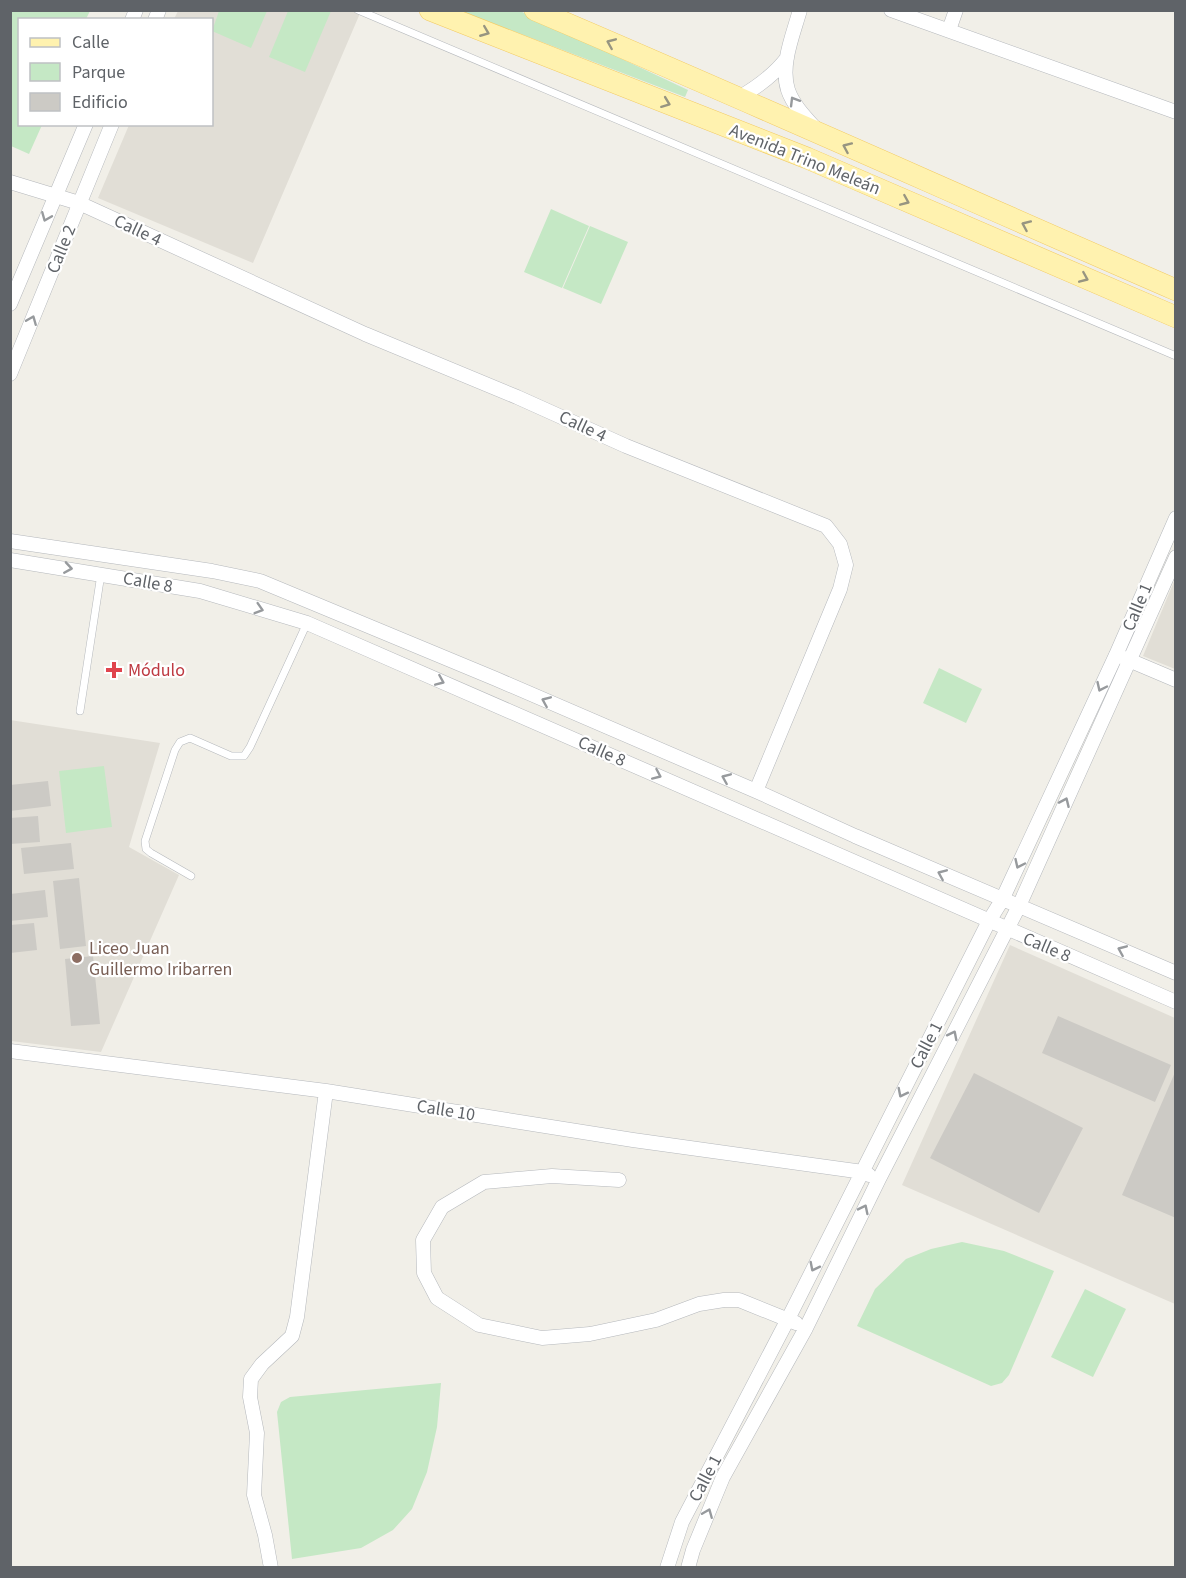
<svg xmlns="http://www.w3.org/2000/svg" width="1186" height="1578" viewBox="0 0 1186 1578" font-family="'Source Sans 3',sans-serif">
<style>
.education{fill:#e1ded6}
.green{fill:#c5e8c5}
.building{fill:#cccac5}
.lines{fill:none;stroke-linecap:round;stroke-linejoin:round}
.service-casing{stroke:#b5b8bc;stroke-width:8}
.minor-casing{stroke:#b5b8bc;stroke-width:15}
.primary-casing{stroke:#f2c960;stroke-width:22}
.service{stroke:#fff;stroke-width:7}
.minor{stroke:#fff;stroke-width:14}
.primary{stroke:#fff2af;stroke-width:21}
.oneway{stroke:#979581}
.oneway2{stroke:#979a9d}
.health-dot{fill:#e0444e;stroke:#fff;stroke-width:2}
.education-dot{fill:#8d6e63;stroke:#fff;stroke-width:2}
.labels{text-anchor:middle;stroke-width:4.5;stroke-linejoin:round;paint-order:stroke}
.street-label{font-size:18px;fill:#5f6368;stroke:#fff}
.health-label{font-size:18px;fill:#be3a42;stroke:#fff;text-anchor:start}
.education-label{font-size:18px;fill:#785e54;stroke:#fff;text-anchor:start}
</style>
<rect width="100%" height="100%" fill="#f1efe8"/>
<path class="education" d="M178,11H361L253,263L98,198L129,125L212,124V20L174,19Z
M1175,579V669L1143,656Z
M10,720L160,743L129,847L179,875L101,1052L11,1041Z
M1010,945L1175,1018V1304L902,1185Z"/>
<path class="green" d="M10,11H90L86,19L20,20V124L42,125L29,154L11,146Z
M219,11H267L251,48L212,31Z
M288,11H331L305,72L269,57Z
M461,11H520L688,90L685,97Z
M551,209L589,226L562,288L524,272Z
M590,226L628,242L601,304L563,288Z
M939,668L982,689L966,723L923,703Z
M104,766L112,827L66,833L59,771Z
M962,1242L1004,1251L1054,1271L1009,1375L1002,1383L991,1386L857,1326L875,1289L906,1259L931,1249Z
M1085,1289L1126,1309L1093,1377L1051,1357Z
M441,1383L437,1427L427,1472L412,1509L393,1530L361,1548L292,1559L277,1412L281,1402L290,1397Z"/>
<path class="building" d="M48,781L51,806L10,811V785Z
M38,816L40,842L10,844V818Z
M71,843L74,869L24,874L21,848Z
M79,878L86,946L60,949L53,881Z
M45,890L48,917L10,921V894Z
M34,923L37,950L10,953V925Z
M93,956L100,1024L71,1026L65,959Z
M1058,1016L1171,1065L1155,1102L1042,1053Z
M1176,1070V1218L1122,1195Z
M974,1073L1083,1128L1039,1213L930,1158Z"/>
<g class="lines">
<g class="service-casing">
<path id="service" d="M358,10L1176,356
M80,711L101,574
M191,876L151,853L146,849L145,841L175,750L180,742L190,738L231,756H244L250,747L307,623"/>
</g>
<g class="minor-casing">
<path id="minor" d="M800,10C793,35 780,65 788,90C793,105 806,118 816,129
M891,10L1176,112
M132,20L136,10
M155,20L159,10
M949,30L956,10
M740,97C759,86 774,75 787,58
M10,182L79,203L365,334L517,397L626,446L826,526L840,544L846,565L840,589L756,791
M10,304L86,124
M10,374L112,124
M10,541L212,571L260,581L496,679L756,791L855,836L1176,973
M10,560L200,591L307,623L1176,1002
M1124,658L1176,680
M10,1051L326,1091L633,1140L863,1172L869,1175
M619,1180L552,1176L484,1182L442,1207L423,1240L424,1273L437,1298L479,1325L542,1338L590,1334L656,1320L699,1304L724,1300H739L796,1323
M271,1568L265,1535L254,1495L257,1433L250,1397L251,1379L262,1364L292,1336L297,1317L326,1091
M667,1568L682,1522L788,1319L989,921L1002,900L1116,655L1176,518
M688,1568L693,1550L723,1477L806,1328L879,1179L1019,906L1176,557"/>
</g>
<g class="primary-casing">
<path id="primary" d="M430,10L807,158L1176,317
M535,10C749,101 962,197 1176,290"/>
</g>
<use href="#service" class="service"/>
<use href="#minor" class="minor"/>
<use href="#primary" class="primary"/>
</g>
<defs><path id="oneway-chevron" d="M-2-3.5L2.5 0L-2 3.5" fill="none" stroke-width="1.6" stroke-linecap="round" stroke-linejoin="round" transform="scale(1.5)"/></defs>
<g class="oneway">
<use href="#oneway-chevron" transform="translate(485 32) rotate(22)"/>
<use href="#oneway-chevron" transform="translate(611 43) rotate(-157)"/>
<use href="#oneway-chevron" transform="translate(666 103) rotate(21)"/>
<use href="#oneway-chevron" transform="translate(847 147) rotate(-156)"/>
<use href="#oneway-chevron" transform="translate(905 201) rotate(23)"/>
<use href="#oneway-chevron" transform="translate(1026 225) rotate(-156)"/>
<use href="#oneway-chevron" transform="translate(1084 278) rotate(23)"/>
</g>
<g class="oneway2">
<use href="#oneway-chevron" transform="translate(794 101) rotate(-121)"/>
<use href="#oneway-chevron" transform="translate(46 217) rotate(112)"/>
<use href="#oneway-chevron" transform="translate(32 320) rotate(-68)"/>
<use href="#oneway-chevron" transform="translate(68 568) rotate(9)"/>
<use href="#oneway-chevron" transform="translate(259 609) rotate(17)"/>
<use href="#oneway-chevron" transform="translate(440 681) rotate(23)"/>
<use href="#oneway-chevron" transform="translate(1101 687) rotate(115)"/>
<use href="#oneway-chevron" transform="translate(546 701) rotate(-157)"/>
<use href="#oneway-chevron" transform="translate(657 775) rotate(24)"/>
<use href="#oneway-chevron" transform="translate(726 778) rotate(-157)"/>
<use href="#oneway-chevron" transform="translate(1065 802) rotate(-66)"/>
<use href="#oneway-chevron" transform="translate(1019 864) rotate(115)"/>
<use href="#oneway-chevron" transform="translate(942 874) rotate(-157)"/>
<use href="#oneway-chevron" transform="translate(1122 950) rotate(-157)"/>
<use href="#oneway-chevron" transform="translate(953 1035) rotate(-63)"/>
<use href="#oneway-chevron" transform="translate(902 1093) rotate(117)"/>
<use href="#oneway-chevron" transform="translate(864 1209) rotate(-64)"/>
<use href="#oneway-chevron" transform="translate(814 1267) rotate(117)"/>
<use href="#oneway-chevron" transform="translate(708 1513) rotate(-68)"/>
</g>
<path class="health-dot" d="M111 661h6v6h6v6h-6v6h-6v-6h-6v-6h6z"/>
<circle class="education-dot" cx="77" cy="958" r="6"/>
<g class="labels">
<g class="street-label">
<text transform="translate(805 159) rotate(22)" y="6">Avenida Trino Meleán</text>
<text transform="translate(138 230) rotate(25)" y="6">Calle 4</text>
<text transform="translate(61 249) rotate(-68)" y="6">Calle 2</text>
<text transform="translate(583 426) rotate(25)" y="6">Calle 4</text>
<text transform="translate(148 582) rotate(10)" y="6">Calle 8</text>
<text transform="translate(1137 607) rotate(-67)" y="6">Calle 1</text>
<text transform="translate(602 751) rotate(24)" y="6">Calle 8</text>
<text transform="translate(1047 947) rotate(23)" y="6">Calle 8</text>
<text transform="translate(926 1045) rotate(-63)" y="6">Calle 1</text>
<text transform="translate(446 1110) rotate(9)" y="6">Calle 10</text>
<text transform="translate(705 1478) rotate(-62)" y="6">Calle 1</text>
</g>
<g class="health-label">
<text x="128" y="676">Módulo</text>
</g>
<g class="education-label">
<text x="89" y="954">Liceo Juan<tspan x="89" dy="21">Guillermo Iribarren</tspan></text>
</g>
</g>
<rect width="1186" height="1578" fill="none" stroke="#5f6368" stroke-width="24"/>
<rect x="18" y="18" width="195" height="108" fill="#ffffff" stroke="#bfc1c3" stroke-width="1.5"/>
<rect x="30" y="38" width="30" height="9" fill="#fff2af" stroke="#bfc1c3" stroke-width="1.5"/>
<text x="72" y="48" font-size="18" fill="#5f6368">Calle</text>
<rect x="30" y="63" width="30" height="18" fill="#c5e8c5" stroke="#bfc1c3" stroke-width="1.5"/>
<text x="72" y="78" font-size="18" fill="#5f6368">Parque</text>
<rect x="30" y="93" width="30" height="18" fill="#cccac5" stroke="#bfc1c3" stroke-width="1.5"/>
<text x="72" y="108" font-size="18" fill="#5f6368">Edificio</text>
</svg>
